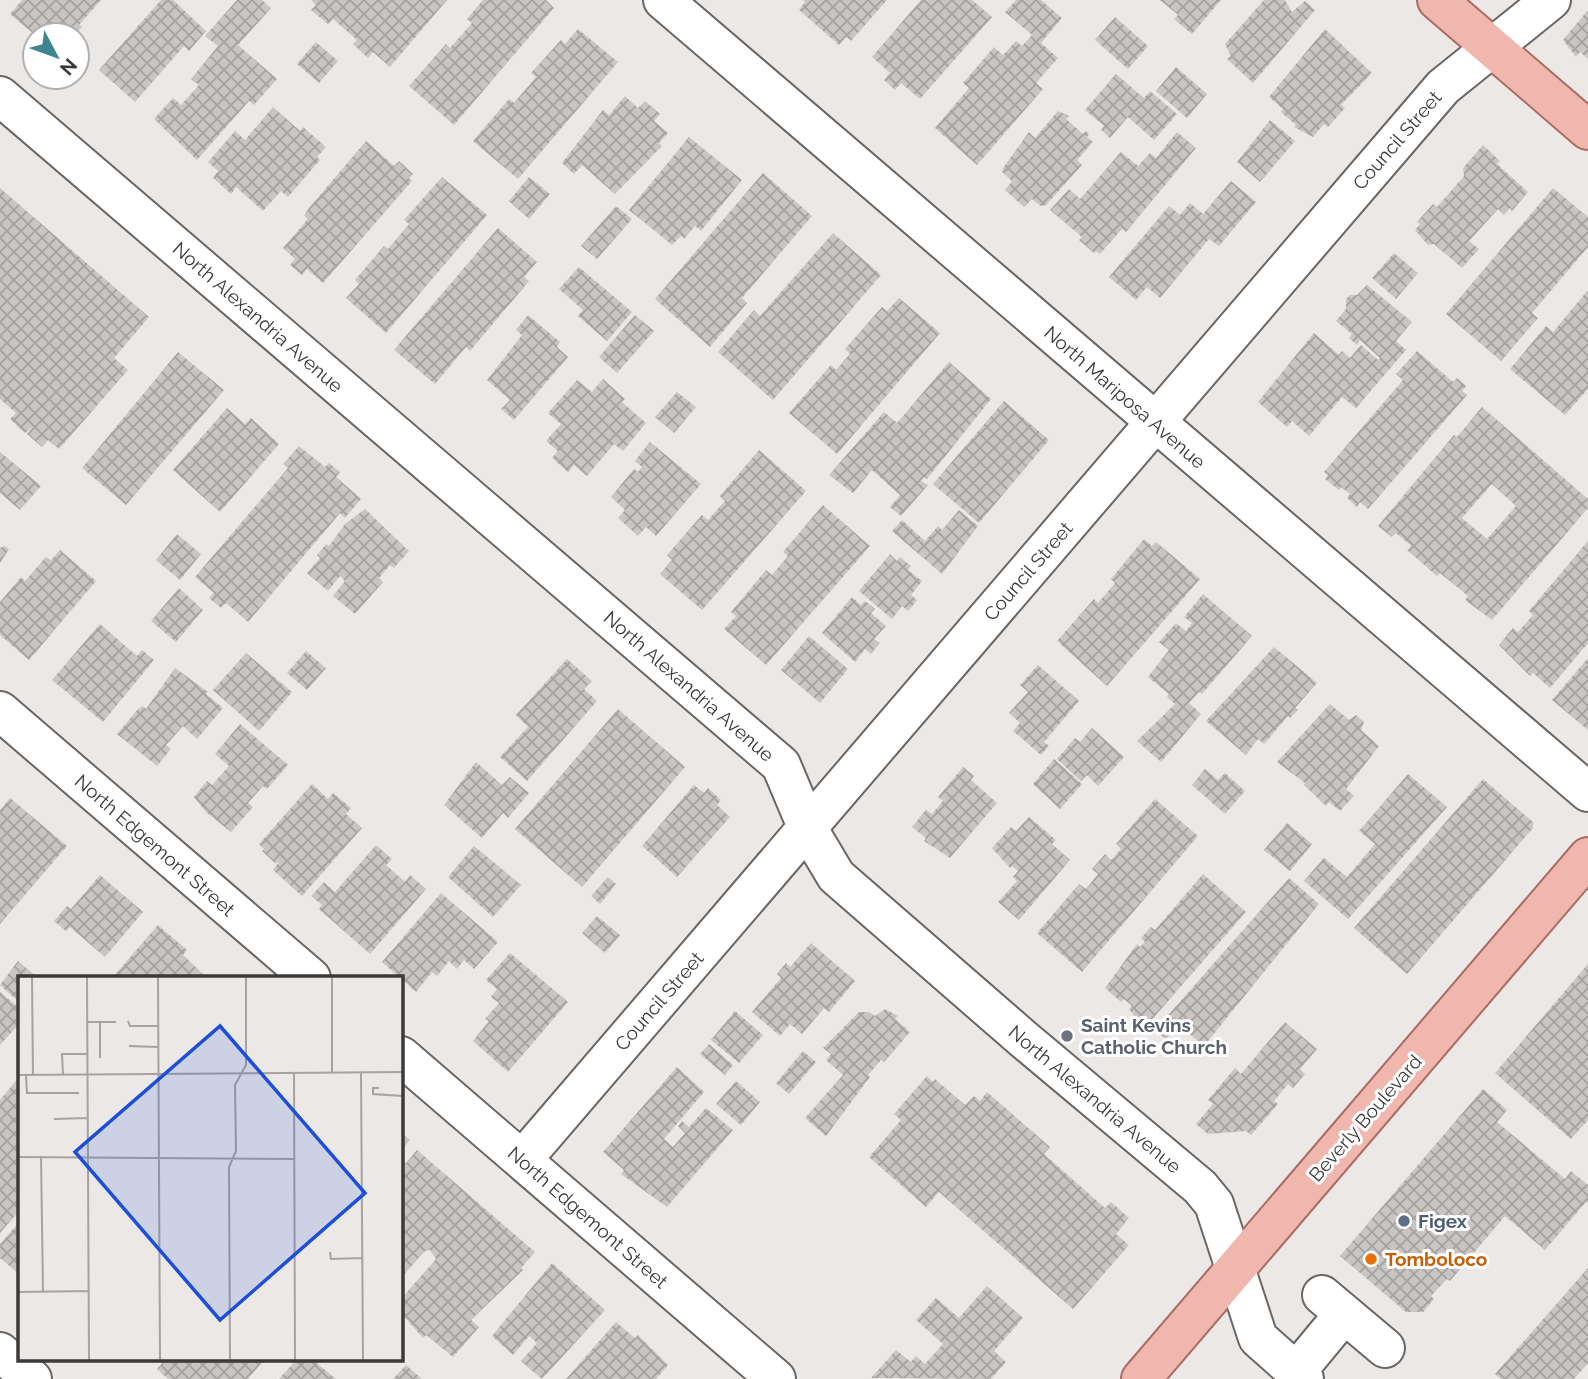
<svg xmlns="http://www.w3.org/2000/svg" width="1588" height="1379" viewBox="0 0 1588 1379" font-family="Raleway,sans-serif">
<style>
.building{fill:url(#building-cross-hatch);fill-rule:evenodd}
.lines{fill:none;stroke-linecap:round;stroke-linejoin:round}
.minor-casing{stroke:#696664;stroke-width:42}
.major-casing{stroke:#aa6c62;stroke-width:42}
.minor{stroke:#fff;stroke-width:38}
.major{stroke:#f0b7ae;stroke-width:38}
.worship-dot{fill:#6b7280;stroke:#fff;stroke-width:2.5}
.service-dot{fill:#5c6f8a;stroke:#fff;stroke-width:2.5}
.food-dot{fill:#e8710a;stroke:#fff;stroke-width:2.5}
.labels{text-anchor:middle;stroke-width:6;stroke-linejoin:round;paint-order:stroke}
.street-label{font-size:19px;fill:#3b3a39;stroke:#fff}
.worship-label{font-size:19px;font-weight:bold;fill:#5b616d;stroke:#fff;text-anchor:start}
.service-label{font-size:19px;font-weight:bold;fill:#4e5e75;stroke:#fff;text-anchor:start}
.food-label{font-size:19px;font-weight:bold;fill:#c56008;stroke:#fff;text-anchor:start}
.inset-road{fill:none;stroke:#a5a2a0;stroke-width:2}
.view{fill:#1d4ed8;fill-opacity:0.15;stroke:#1d4ed8;stroke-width:3.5}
.inset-edge{fill:none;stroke:#3b3a39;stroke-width:3.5}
</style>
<defs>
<pattern id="building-cross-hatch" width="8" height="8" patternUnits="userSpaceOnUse" patternTransform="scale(1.75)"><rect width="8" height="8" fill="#c8c5c3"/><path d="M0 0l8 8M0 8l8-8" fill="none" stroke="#a4a19f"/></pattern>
</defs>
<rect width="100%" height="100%" fill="#ebe8e5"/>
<path class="building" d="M22,0H101L79,25L82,27L75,35H35L10,14Z
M161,0H173L206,31L189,51L184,46L135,102L99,70Z
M237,0H262L271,8L238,45L277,79L254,105L249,101L197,160L154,119L173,98L181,105L199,85L191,79L218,46L205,36Z
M311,0H447L390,67L373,52L368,58L353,44L357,40L333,19L328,24L311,10L316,5Z
M483,0H546L554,8L454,125L409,86L446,44L450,48L472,23L467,19Z
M803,0H887L851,41L846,37L839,45L799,10L805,2Z
M921,0H972L992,17L920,99L901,83L895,90L884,80L890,73L872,57Z
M1016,0H1041L1062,18L1041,43L1058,58L1036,83L1043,89L977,165L935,128L969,88L963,83L994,47L1003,55L1016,41L1022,46L1032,35L1005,12Z
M1160,0H1221L1192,34L1174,19L1178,15Z
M1264,0H1285L1292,12L1305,1L1315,10L1253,83L1227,59L1231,56L1225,44Z
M1588,10V59L1580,52L1576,57L1563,40Z
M1115,17L1148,46L1128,69L1095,40Z
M578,29L618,62L518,179L473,141L509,99L514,103L536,77L531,73L561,40L565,44Z
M1325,29L1372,73L1341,105L1345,108L1328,127L1324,124L1313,137L1294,127L1296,125L1281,112L1283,109L1269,97Z
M316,42L338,61L319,83L297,64Z
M1176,67L1207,94L1187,118L1156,91Z
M1116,74L1144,98L1150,91L1177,114L1154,140L1128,117L1110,138L1101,130L1104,126L1085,110Z
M625,96L638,108L645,101L660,114L654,121L668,133L659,143L662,146L615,194L582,165L574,174L562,163L603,110L609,115Z
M273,107L300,131L303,127L326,147L317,157L320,160L288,197L281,191L263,211L236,187L231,194L213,178L218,171L208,162L235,131L245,140Z
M1058,111L1069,116L1066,119L1083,134L1086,131L1089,134L1087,137L1093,142L1077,160L1082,165L1046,205L1041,206L1032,199L1024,207L1005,190L1012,181L1002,172L1003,168L1029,132L1035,138Z
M1270,120L1295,141L1260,182L1237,162Z
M1177,132L1196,148L1126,232L1122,229L1100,254L1096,251L1094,253L1079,240L1082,237L1050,210L1069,189L1080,199L1121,152L1138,166L1150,153L1156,158Z
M689,137L742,180L701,231L695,226L684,239L681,236L672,245L629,210Z
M366,141L394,166L399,161L413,174L409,178L412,181L323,283L307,269L302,275L290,265L295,259L283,248L308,219L304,216L309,208Z
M1483,145L1500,161L1497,164L1528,192L1512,211L1510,208L1504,215L1498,209L1469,241L1479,249L1462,268L1434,244L1428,245L1415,230L1420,224L1417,222L1433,204L1437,207L1464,176L1463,168Z
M763,173L812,216L742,298L747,303L710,347L655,299Z
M442,177L487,215L386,333L346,298L359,284L355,280L384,246L388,249L409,224L404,220Z
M529,177L550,194L529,219L509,201Z
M1231,181L1256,202L1219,246L1209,239L1160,298L1147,287L1136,300L1109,277L1169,206L1180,215L1190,203L1203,214Z
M0,188L149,317L114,358L128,370L59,449L48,440L42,447L27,434L33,427L25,433L10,419L16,413L0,399Z
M1553,188L1588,217V247L1532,313L1538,318L1501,361L1446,314Z
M616,206L632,219L597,259L581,246Z
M498,228L537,262L524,277L529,281L470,351L466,347L435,384L394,350Z
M833,233L881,275L773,400L718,352L754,310L760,316Z
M1394,253L1418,273L1396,299L1372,278Z
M579,267L632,312L607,341L578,316L583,310L559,289Z
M1367,285L1412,322L1396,341L1406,350L1356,408L1342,397L1309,436L1292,421L1287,427L1258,402L1314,333L1339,355L1342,351L1350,358L1361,345L1378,360L1380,358L1360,340L1357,345L1349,338L1352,334L1336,321L1346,309V299L1350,295H1357Z
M1588,290V389L1565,415L1510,369L1546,326L1553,332Z
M899,298L940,333L837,454L789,413L831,365L836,370L850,354L845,349L882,307L887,311Z
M528,315L560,342L557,347L568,357L514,420L501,409L510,400L487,380L522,335L516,330Z
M635,315L654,331L617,373L599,357Z
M1417,351L1453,382L1457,378L1466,386L1462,391L1467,395L1368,509L1360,502L1357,507L1347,498L1350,494L1341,487L1339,490L1325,479L1328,475L1324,472L1403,380L1396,374Z
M178,352L224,390L126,505L82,468Z
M949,362L991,399L927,479L924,477L921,481L928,485L901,516L890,507L900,495L872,470L853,493L829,475L884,412L897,423Z
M603,379L625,399L622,402L646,423L623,451L614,444L587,476L574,465L568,472L552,458L558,451L546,441L561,424L548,413L577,380L592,392Z
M677,392L696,407L674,433L655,417Z
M1004,401L1049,440L979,523L933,484Z
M1482,407L1588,499V508L1492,620L1465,600L1468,596L1440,573L1437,576L1407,550L1411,546L1396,533L1392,537L1378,526L1454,435L1457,437ZM1492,484L1516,506L1487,539L1462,518Z
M227,408L245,424L251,418L279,444L220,512L173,470Z
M650,442L701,484L656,536L646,527L638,536L618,518L625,510L611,497L634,469L638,472L642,467L635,461Z
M299,446L325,467L329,463L340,472L336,477L361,499L345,518L340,513L248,622L226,603L221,608L209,598L214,593L195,577L288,468L283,464Z
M759,450L806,491L702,610L660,574L672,560L667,555L702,515L708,520L725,501L720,496Z
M0,452L41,486L20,510L0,493Z
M823,505L870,546L766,665L724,629L736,616L731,612L766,570L772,575L788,556L783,552Z
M365,509L409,551L394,568L390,565L379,578L383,582L355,614L333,596L345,581L340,576L328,591L307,573L320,558L317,555L326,544L329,546L345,524Z
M959,510L978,526L942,574L892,531L902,520L925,541L938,526L942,530Z
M177,534L201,554L180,580L156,560Z
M1144,539L1152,546L1156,542L1200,579L1107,686L1057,641L1094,599L1098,603L1115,583L1111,579Z
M1588,541V643L1550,688L1533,673L1530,676L1499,645L1513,628L1518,632L1533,615L1529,611Z
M5,546L9,549L0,563V548Z
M60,550L96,581L29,660L0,635V602L21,577L25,581L46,557L51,560Z
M890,554L897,561L900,557L911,566L908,570L922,581L911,595L917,600L908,611L902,606L892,619L859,591Z
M179,588L203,610L176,642L151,621Z
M1203,594L1252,636L1202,694L1199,692L1189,703L1201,714L1161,762L1137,741L1175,704L1167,697L1169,694L1148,677L1169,650L1159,642L1176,623L1186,631L1192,623L1184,617Z
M852,597L861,605L865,601L875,609L871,613L886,626L874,639L880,643L871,654L865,649L855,662L822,633Z
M100,624L137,656L142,650L154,660L103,722L52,680Z
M809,636L848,669L820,703L781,670Z
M1274,647L1317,683L1295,708L1298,710L1290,718L1288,716L1264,744L1258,739L1246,755L1206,721Z
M306,651L326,668L307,690L287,673Z
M246,653L292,692L259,731L213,690Z
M1588,658V730L1552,700Z
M567,659L592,681L584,689L597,701L527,781L500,757L528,727L516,715Z
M1038,665L1079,701L1044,742L1049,746L1041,755L1013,731L1020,723L1009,713L1028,692L1020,685Z
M175,668L208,692L206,694L223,708L197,739L183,726L166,745L171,749L157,766L117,734L138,709L143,706L146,709Z
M1330,704L1349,720L1356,715L1364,722L1361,730L1379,746L1346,789L1354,796L1340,811L1329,802L1326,806L1304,785L1305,783L1277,762Z
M618,709L685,767L582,887L515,829Z
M240,724L288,765L267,789L263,786L248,803L253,807L231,832L206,812L194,797L207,781L212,785L229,766L215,754Z
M1092,728L1124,757L1098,786L1087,775L1081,781L1057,759L1075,738L1080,742Z
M1054,759L1082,784L1060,809L1033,784Z
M476,762L502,785L510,777L529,793L508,818L503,813L482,838L444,805Z
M963,767L974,776L971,780L997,803L950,858L924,841L926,838L912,827L926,810L932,814L943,801L938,797Z
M1205,769L1218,780L1225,773L1245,791L1225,814L1192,785Z
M1408,774L1447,807L1348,919L1304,881L1324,858L1347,877L1375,844L1359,831Z
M1483,779L1533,822V828L1407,974L1354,928Z
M312,784L328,799L333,793L351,808L346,814L362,828L302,896L273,870L279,862L275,863L262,851L264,849L259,844Z
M694,785L704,793L708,788L721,800L717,805L730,817L677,877L642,846Z
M10,798L67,846L0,924V810Z
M1155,799L1198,836L1082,972L1037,933L1079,884L1086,889L1098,874L1092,869L1105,854L1111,860L1121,849L1116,844Z
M1029,817L1056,840L1052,844L1070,860L1019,920L998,902L1017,881L1013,877L1018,871L1012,866L1010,868L992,848L1011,827L1016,831Z
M1287,823L1312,844L1290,871L1264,850Z
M376,845L392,859L386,865L405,882L410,875L426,889L370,954L319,909L322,905L311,896L324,882L335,892Z
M474,846L521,885L493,917L448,877Z
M1203,874L1246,912L1148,1024L1142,1020L1140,1023L1129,1009L1132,1006L1124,999L1121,1002L1105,988L1137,944L1140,947L1145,942L1141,938L1151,927L1155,930Z
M100,875L143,912L105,957L70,927L66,931L54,921L67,906L71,909Z
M608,877L616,884L600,904L591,896Z
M1289,878L1319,904L1204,1046L1179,1025L1166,1039L1155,1030Z
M441,893L498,942L474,969L464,960L457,969L449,961L437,976L432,972L416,992L382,962Z
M597,916L620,935L605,953L582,933Z
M158,925L187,950L183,955L207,978H112Z
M811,943L855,981L829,1012L824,1008L802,1034L790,1024L780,1036L752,1012L781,978L777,974L786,963L790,967Z
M510,953L568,1002L508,1072L473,1041L489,1021L485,1019L499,1003L491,997L497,989L486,980Z
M18,961L38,978H19V1002L0,985Z
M1588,964V1120L1571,1139L1495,1073Z
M0,992L19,1008V1024L0,1045Z
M885,1009L898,1016L895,1019L910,1032L884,1062L881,1060L868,1075L870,1077L826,1136L805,1118L843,1075L826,1060L831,1054L823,1048L859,1012H869L875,1016Z
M735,1011L763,1035L739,1063L711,1040Z
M1285,1022L1317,1049L1300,1069L1305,1074L1293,1088L1288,1084L1274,1101L1278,1104L1251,1135L1246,1131L1208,1134L1196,1124L1213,1104L1208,1100L1235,1068L1241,1074Z
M709,1044L733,1065L725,1075L700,1054Z
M803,1051L816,1062L789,1094L776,1083Z
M677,1067L704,1092L664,1139L673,1147L685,1133L678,1126L682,1121L689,1127L706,1108L733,1130L667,1207L621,1174L624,1170L603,1152Z
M927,1076L933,1082L935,1079L965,1105L974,1096L980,1101L987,1092L1050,1147L1044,1154L1105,1208L1111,1202L1129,1218L1116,1234L1129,1245L1073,1309L939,1192L926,1207L869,1157L901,1120L894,1114Z
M19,1077V1211L0,1233V1100Z
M736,1081L760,1102L741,1125L716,1104Z
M1483,1089L1507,1110L1497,1122L1565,1179L1571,1171L1588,1185V1204L1586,1202L1545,1250L1505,1216L1450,1281L1447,1279L1431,1296L1434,1299L1423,1312H1406L1340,1256Z
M401,1132L410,1140L401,1151Z
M417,1150L535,1252L521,1268L523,1270L471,1320L479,1327L453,1357L426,1335L423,1338L401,1313V1299L436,1259L430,1250L425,1251L401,1278V1163H406Z
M19,1222V1274L0,1258V1244Z
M552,1263L605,1310L542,1379L521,1361L537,1343L529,1336L513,1355L492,1336Z
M1588,1268V1363L1574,1379H1501L1495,1374Z
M987,1286L1023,1318L994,1351L1006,1362L991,1379L871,1378L896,1350L911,1362L916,1356L925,1364L943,1344L916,1320L936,1298L959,1318Z
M616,1322L635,1338L638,1335L668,1365L656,1379H566Z
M165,1360H264L248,1379H168L157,1369Z
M296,1360H313L336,1379H279Z
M406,1365L422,1379H393Z"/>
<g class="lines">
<g class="minor-casing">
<path id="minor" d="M663,0L1588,792
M0,96L781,765L808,829L836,876L1021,1037L1200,1187L1214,1204L1258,1338L1304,1379
M0,711L311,978
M401,1056L776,1379
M522,1160L1443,87L1551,0
M1322,1295L1385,1348
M0,1352L32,1379
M1296,1372L1344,1314"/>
</g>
<g class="major-casing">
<path id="major" d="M1437,0L1588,130
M1141,1379L1588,857"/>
</g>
<use href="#minor" class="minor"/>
<use href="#major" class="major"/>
</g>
<circle class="worship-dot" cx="1067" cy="1036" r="7"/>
<circle class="service-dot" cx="1404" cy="1221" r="7"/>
<circle class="food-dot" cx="1371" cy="1259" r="7"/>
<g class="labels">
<g class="street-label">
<text transform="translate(1397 140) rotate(-49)" y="7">Council Street</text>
<text transform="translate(258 317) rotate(41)" y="7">North Alexandria Avenue</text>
<text transform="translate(1125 397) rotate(41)" y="7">North Mariposa Avenue</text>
<text transform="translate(1028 571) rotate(-49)" y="7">Council Street</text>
<text transform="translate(689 686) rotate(41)" y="7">North Alexandria Avenue</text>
<text transform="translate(155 845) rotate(41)" y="7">North Edgemont Street</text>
<text transform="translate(659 1001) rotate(-49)" y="7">Council Street</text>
<text transform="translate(1095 1099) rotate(40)" y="7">North Alexandria Avenue</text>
<text transform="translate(1365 1118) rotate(-49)" y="7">Beverly Boulevard</text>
<text transform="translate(588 1217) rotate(41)" y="7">North Edgemont Street</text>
</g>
<g class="worship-label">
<text x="1081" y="1032">Saint Kevins<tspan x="1081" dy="22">Catholic Church</tspan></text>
</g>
<g class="service-label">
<text x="1418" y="1228">Figex</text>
</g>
<g class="food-label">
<text x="1385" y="1266">Tomboloco</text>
</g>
</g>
<g transform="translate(18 976)">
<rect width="385" height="385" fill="#ebe8e5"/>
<path class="inset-road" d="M14,1L15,99M69,1L71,384M140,1L142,384M314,1V97M110,45L112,50H140M70,46H98M82,46V82M111,70L140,71M276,97L277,384M343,97L345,384M0,99L385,96M8,99L9,117H61M45,99L44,78H69M361,112H355V118L385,120M36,143L70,142M23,180L25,315M0,181L276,183M312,276L313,283L345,282M0,316L71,315M212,384L211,191L218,175L217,109L228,89V1"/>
<path class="view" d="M202,50L347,217L202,344L57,176Z"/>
<rect width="385" height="385" class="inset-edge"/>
</g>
<g transform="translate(56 56) rotate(131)"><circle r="33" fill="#ffffff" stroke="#b1b0b0" stroke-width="2"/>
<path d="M0-5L12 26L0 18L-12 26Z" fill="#3f858f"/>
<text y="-10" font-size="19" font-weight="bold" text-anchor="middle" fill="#3b3a39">N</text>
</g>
</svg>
